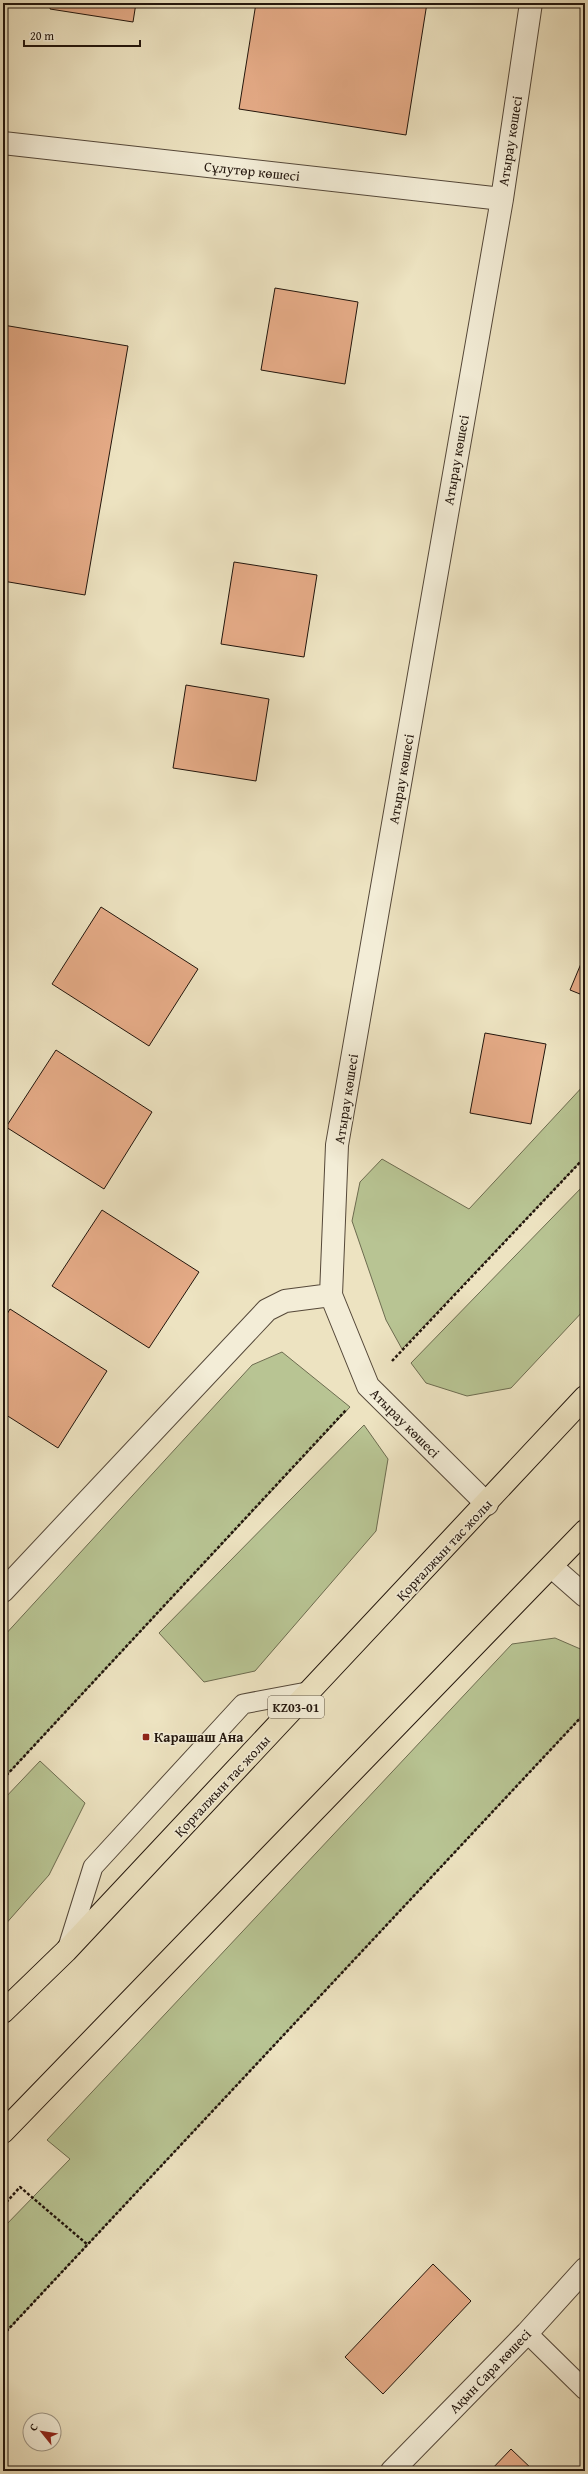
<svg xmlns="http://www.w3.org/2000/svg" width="588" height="2474" viewBox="0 0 588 2474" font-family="'Gentium Book Plus',serif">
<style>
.green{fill:#b8c493;stroke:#6d6c50}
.building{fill:#e5ab87;stroke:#22150c}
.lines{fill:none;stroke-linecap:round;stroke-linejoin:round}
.service-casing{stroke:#554839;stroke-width:21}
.minor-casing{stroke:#554839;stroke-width:24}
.primary-casing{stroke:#22150c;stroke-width:24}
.path{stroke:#22150c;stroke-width:2.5;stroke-dasharray:3 2;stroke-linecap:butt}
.service{stroke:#f3edd7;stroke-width:19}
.minor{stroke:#f3edd7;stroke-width:22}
.primary{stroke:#ede3c1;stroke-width:22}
.poi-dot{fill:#8f2418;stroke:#f3edd7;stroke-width:1.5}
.labels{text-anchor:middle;stroke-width:3;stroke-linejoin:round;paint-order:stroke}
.shield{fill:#f3edd7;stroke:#615649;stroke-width:1}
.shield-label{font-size:13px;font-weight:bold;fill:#22150c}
.street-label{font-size:14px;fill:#22150c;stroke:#f3edd7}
.poi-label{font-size:14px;font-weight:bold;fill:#22150c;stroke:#f3edd7;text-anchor:start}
</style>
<rect width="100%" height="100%" fill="#ede3c1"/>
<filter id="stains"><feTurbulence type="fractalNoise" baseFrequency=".005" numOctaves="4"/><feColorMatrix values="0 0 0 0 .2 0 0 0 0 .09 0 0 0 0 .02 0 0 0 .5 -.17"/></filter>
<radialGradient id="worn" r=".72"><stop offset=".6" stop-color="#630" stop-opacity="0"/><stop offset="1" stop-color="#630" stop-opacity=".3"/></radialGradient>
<path class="green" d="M585,1084V1157L402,1349L386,1320L352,1221L360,1182L382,1159L469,1209Z
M585,1184V1309L511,1388L467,1396L426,1383L411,1363Z
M282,1352L350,1407L3,1779V1637L252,1365Z
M364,1425L388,1459L376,1531L255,1671L204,1682L159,1633Z
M555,1638L585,1651V1713L3,2335V2228L70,2159L47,2140L512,1644Z
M40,1761L85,1803L49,1875L3,1927V1800Z"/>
<path class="building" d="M51,3H136L133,22L50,9Z
M256,3H427L406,135L239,109Z
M275,288L358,302L345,384L261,370Z
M3,325L128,346L85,595L3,581Z
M234,562L317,575L304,657L221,644Z
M186,685L269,699L256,781L173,768Z
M101,907L198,969L149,1046L52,984Z
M585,954V996L570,990Z
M485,1033L546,1044L531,1124L470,1113Z
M56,1050L152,1112L104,1189L6,1127Z
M102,1210L199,1272L149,1348L52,1286Z
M10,1309L107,1371L58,1448L3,1413V1321Z
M433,2264L471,2301L383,2394L345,2357Z
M511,2449L534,2471H490Z"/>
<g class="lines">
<g class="service-casing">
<path id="service" d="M67,1950L93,1867L243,1704L312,1691
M527,2333L585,2390"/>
</g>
<g class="minor-casing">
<path id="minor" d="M3,143L502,199
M487,1504L368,1386L331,1295L337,1145L502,199L531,3
M552,1567L585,1596
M3,1591L267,1310L285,1301L331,1295
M392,2471L527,2333L585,2269"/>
</g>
<g class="primary-casing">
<path id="primary" d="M3,2012L66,1951L585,1397
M3,2132L585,1531"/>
</g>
<path class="path" d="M392,1361L585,1157
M3,1779L346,1410
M3,2206L20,2187L88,2245
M3,2335L585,1713"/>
<use href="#service" class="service"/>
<use href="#minor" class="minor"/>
<use href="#primary" class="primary"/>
</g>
<rect class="poi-dot" x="142" y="1733" width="8" height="8" rx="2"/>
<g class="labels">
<rect class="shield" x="268" y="1696" width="56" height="22" rx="3"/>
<g class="shield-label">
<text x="296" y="1712">KZ03-01</text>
</g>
<g class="street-label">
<text transform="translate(510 141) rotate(-81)" y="5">Атырау көшесі</text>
<text transform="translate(252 171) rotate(6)" y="5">Сұлутөр көшесі</text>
<text transform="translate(456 460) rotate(-80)" y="5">Атырау көшесі</text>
<text transform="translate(401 779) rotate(-80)" y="5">Атырау көшесі</text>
<text transform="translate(346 1099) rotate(-81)" y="5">Атырау көшесі</text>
<text transform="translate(405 1423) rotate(45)" y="5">Атырау көшесі</text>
<text transform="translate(444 1550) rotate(-47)" y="5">Қорғалжын тас жолы</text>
<text transform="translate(222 1786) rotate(-47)" y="5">Қорғалжын тас жолы</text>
<text transform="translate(490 2371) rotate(-46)" y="5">Ақын Сара көшесі</text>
</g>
<g class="poi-label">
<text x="154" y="1742">Карашаш Ана</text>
</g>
</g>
<rect width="588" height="2474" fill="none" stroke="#ede3c1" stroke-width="16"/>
<rect x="4" y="4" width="580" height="2466" fill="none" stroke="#22150c" stroke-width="2"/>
<rect x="8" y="8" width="572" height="2458" fill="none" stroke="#22150c"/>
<g transform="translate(42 2432) rotate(300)"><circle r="19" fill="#f3edd7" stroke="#9f9786"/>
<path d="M0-3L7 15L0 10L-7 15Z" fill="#8f2418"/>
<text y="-6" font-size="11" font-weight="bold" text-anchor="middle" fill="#22150c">С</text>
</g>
<path d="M24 40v6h116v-6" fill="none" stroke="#22150c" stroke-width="2"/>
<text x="30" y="40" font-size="12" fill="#22150c" stroke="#f3edd7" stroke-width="3" paint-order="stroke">20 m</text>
<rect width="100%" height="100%" filter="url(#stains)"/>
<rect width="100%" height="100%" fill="url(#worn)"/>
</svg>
